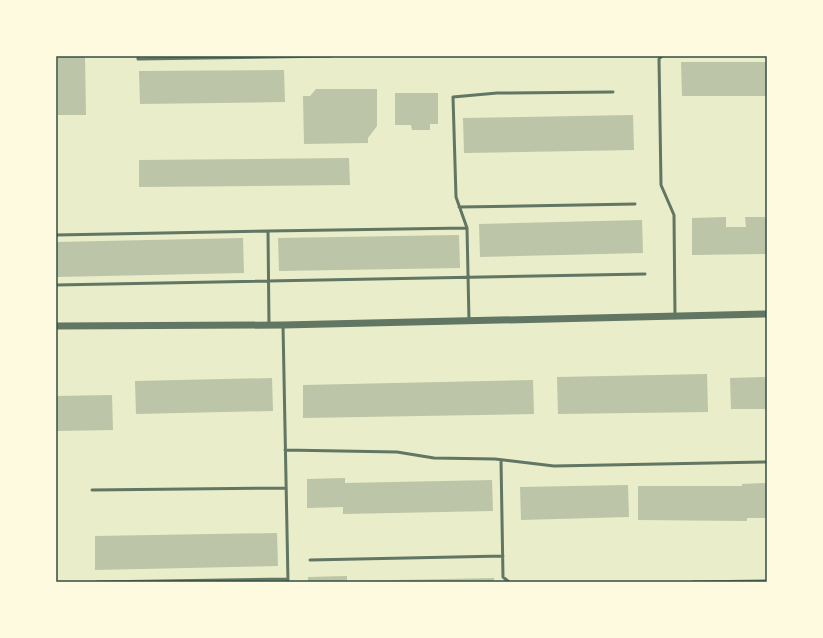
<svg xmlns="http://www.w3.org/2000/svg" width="823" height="638" viewBox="0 0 823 638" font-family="'DM Sans',sans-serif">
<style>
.building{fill:#bcc5a7}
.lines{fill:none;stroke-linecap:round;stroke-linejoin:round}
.service{stroke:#617663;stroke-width:3}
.tertiary{stroke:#617663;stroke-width:7}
.neatline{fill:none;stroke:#344e41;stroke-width:1.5}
</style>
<rect width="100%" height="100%" fill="#e9edc9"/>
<path class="building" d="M58,56H85L86,115H58Z
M681,62H767V96H682Z
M284,70L285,102L140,104L139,71Z
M316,89H377V126L368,138V143L304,144L303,96H310Z
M395,93H438V124H430V130H412L411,125H395Z
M633,115L634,150L464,153L463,118Z
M349,158L350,185L139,187V160Z
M726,217V227H746L745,217H767V254L692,255V218Z
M642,220L643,253L480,257L479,224Z
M459,235L460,268L279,271L278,238Z
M243,238L244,273L56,277V242Z
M707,374L708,412L558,414L557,377Z
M767,377V409H731L730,378Z
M272,378L273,411L136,414L135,381Z
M533,380L534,414L303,418V385Z
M112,395L113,430L56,431V396Z
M345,478V483L492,480L493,511L343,514V507L307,508V479Z
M767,483V518H747V521L638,520V486H742V484Z
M628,485L629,517L521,520L520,487Z
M277,533L278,566L95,570V536Z
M347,576V581L494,578V582H308V577Z"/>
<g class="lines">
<path class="service" d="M138,56V59L331,56
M662,56L659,59L661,185L674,215L675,316
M459,207L635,204
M56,235L268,231
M56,285L645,274
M469,321L467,228L456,197L453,97L497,93L613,92
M269,325L268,231L467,228
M283,325L288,582
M285,450L397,452L434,458L495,459L554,466L767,462
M501,460L503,577L509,582
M92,490L286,488
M310,560L503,556
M97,582L288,579
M693,582L767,581"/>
<path class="tertiary" d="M56,326L283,325L767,314"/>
</g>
<rect width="823" height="638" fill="none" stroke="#fefae0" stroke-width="114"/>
<rect x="57" y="57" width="709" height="524" class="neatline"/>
</svg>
